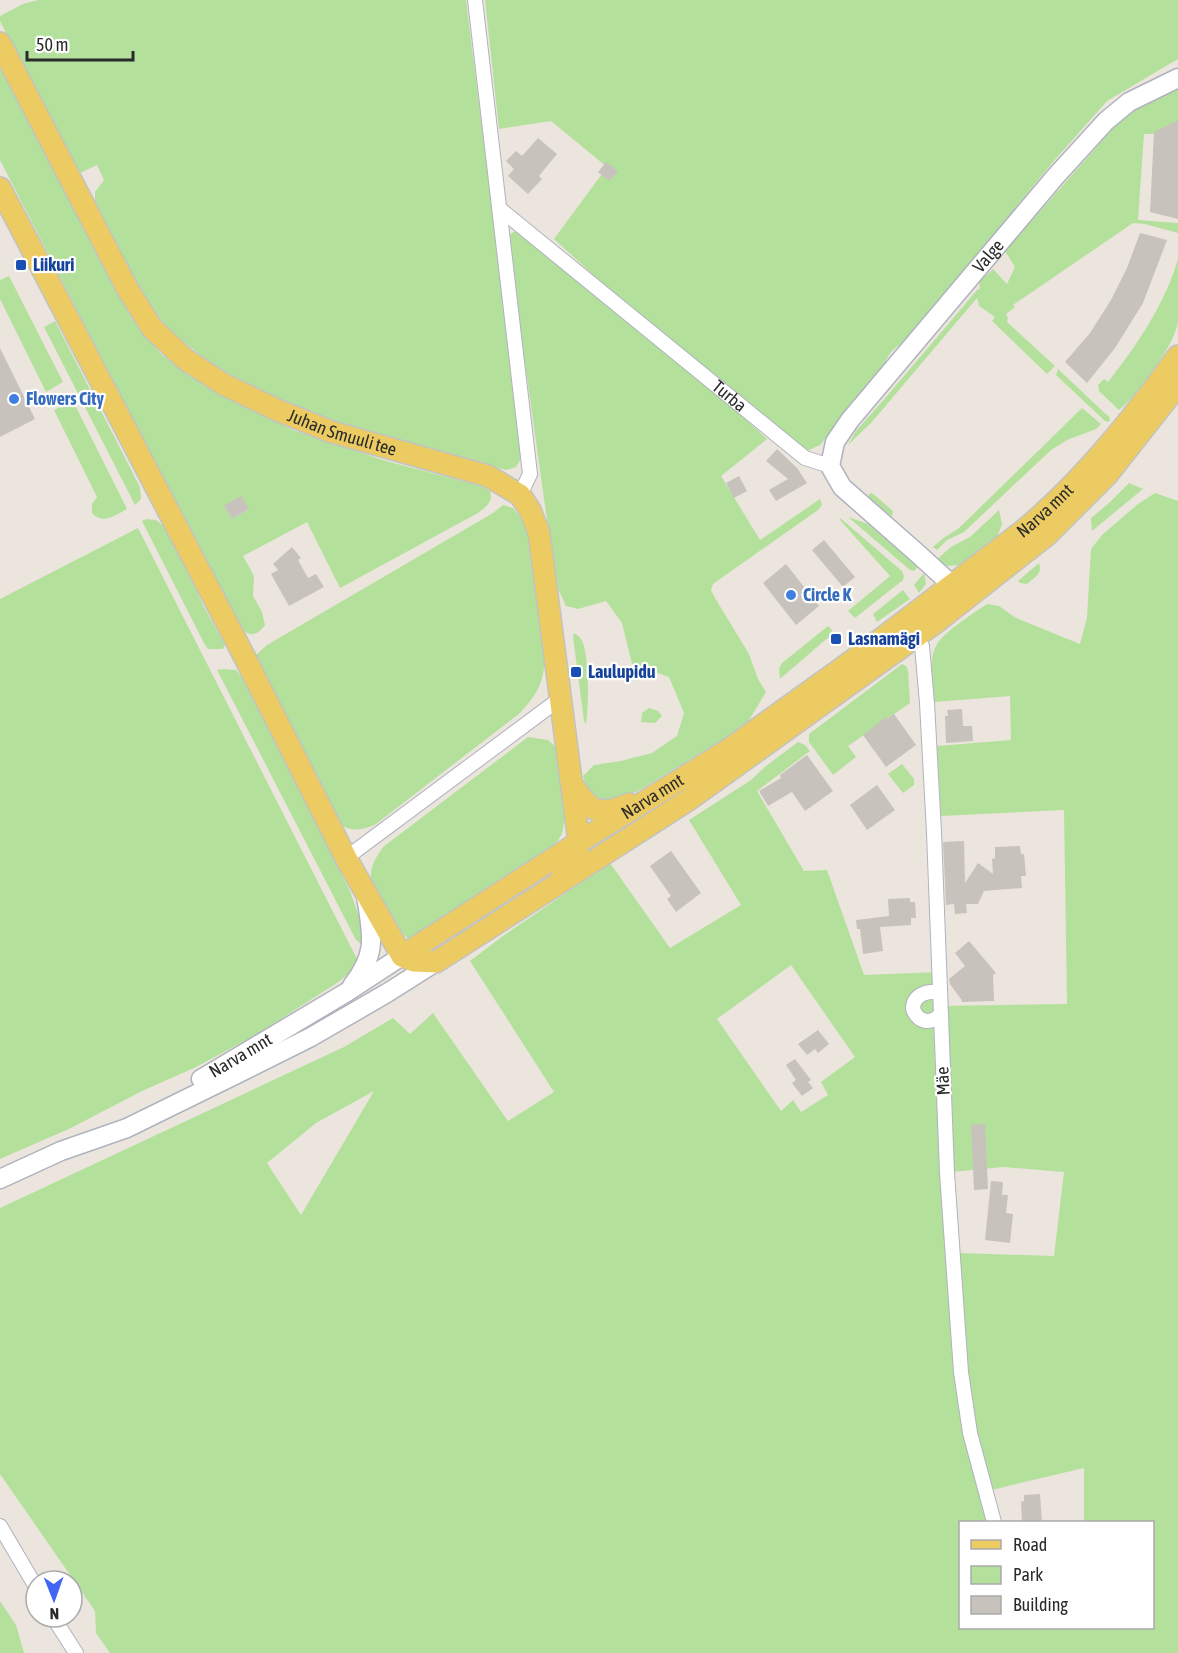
<svg xmlns="http://www.w3.org/2000/svg" width="1178" height="1653" viewBox="0 0 1178 1653" font-family="'Asap Condensed',sans-serif">
<style>
.green{fill:#b3e19b;fill-rule:evenodd}
.building{fill:#c7c2bc}
.lines{fill:none;stroke-linecap:round;stroke-linejoin:round}
.street-casing{stroke:#b0b3be;stroke-width:16}
.secondary-casing{stroke:#b0b3be;stroke-width:21}
.primary-casing{stroke:#c3c3c3;stroke-width:24}
.street{stroke:#fff;stroke-width:14}
.secondary{stroke:#fff;stroke-width:18}
.primary{stroke:#eccb62;stroke-width:21}
.transit-dot{fill:#1a4fb4;stroke:#fff;stroke-width:2}
.shop-dot{fill:#3f7fe0;stroke:#fff;stroke-width:2}
.labels{text-anchor:middle;stroke-width:4.5;stroke-linejoin:round;paint-order:stroke}
.street-label{font-size:18px;fill:#2a2a2a;stroke:#fff}
.transit-label{font-size:18px;font-weight:bold;fill:#164399;stroke:#fff;text-anchor:start}
.shop-label{font-size:18px;font-weight:bold;fill:#366cbe;stroke:#fff;text-anchor:start}
</style>
<rect width="100%" height="100%" fill="#ece5dd"/>
<path class="green" d="M38,0H466L523,456L516,467L506,470L424,451L308,414L214,366L168,329L153,308L125,262L95,206V192L104,180L97,165L78,174L0,21V16L23,4Z
M485,0H1178V59L1107,101L1052,163L906,341C894,348 888,353 884,366L820,445L809,450L802,447L774,426L601,282L554,239L607,167L551,121L499,129Z
M0,61L108,276L132,319L161,354L189,376L211,389L293,430L386,461L481,486L490,491C494,502 485,507 478,513L340,588L307,522L243,556L254,576L253,596L262,612L265,625C257,636 250,637 240,628L0,160ZM224,506L249,509L232,519Z
M1178,87V120L1154,134H1144L1138,220L1178,223V233L1145,224L1133,223L1013,305L1015,307L1006,314L1008,318L1007,322L1055,366L1047,374L992,321L995,317L979,306L977,298L871,423L848,445L856,431L887,396L978,289H980L979,282L993,269L1007,284L1015,267L1005,251L1117,124L1143,104Z
M513,232H522L715,391L767,439L721,476L760,540L820,499L822,505L818,510L713,584L711,590L715,598L749,654L758,679L766,692L748,722L724,739L638,791L613,801L601,802L587,791L583,776L594,765L621,761L652,753L677,736L684,713L669,677L632,664L622,623L606,601L578,609L566,606L559,591L552,556L514,284L510,235Z
M1178,259C1178,279 1178,300 1178,321C1176,344 1137,396 1119,410L1099,391L1098,385L1104,379L1108,382C1137,345 1165,304 1178,259Z
M9,276L63,382L46,392L0,299V280Z
M55,321L140,487L141,499L135,505L44,327Z
M1058,369L1110,418L1109,422L1105,421L1056,375Z
M73,401L127,509C116,515 102,525 92,513V504L97,497L54,410Z
M1082,408L1101,424L1096,429L1067,440L1051,450L964,532L947,540L937,550L933,547L942,539L959,528Z
M1129,483L1143,489L1092,531L1091,518L1109,503Z
M872,493L893,511L892,517L868,498L869,494Z
M1155,493L1178,501V1653H110L96,1633L95,1611L0,1474V1208L344,1047L393,1018L410,1034L433,1013L508,1121L554,1092L470,961L503,936L610,863L670,948L741,905L689,820L751,780L766,766L798,742L805,745L810,751L757,791L804,871L827,870L864,975L939,972L940,1006L1067,1004L1064,810L941,816L937,746L1011,740L1010,696L934,702C933,685 928,661 936,646C942,633 975,612 987,604L999,606L1016,618L1080,644L1087,618L1091,549L1102,535L1138,504ZM791,965L855,1057L821,1082L828,1095L801,1112L793,1100L781,1111L717,1019ZM374,1091L301,1215L267,1163L316,1123ZM1003,1167L1064,1172L1054,1256L958,1253L952,1172ZM1084,1468V1522H1152V1628H960V1522H994L987,1491Z
M503,505L513,508L522,519L532,540L545,659C543,685 537,694 520,713L376,824C364,830 353,832 340,825L256,655L267,645L493,513Z
M999,510L1002,524L996,540L962,565L947,566L936,560L951,547L970,537Z
M848,517L868,524L918,567L914,571L910,570Z
M840,518L902,571L904,576L903,580L855,618L848,611L890,576L840,520Z
M146,519L156,520L168,529L204,607L225,645L223,649H208L205,645L142,521Z
M138,528L358,961L352,971L337,983L254,1036L194,1068L142,1091L71,1128L0,1159V599Z
M1039,563C1043,574 1035,577 1027,584L1020,583L1018,581Z
M924,573L926,584L919,593L914,585Z
M903,590L910,599L877,622L873,614Z
M828,626L832,630L831,635L780,679L779,669L782,663Z
M574,633C578,635 581,638 583,643C589,660 589,705 586,724L584,721L573,637Z
M902,664L906,666L908,670L910,703L848,746L856,757L833,775L809,742V734Z
M223,669L236,670L243,679L350,891L362,925L365,943L361,944L356,940L217,670Z
M649,708L658,711L662,716L655,723L641,722L642,713Z
M528,737L548,740L557,748C559,767 567,814 563,830C561,838 556,843 550,850L414,938H407C397,927 373,891 371,877C370,866 377,856 383,847Z
M902,764L914,779V785L903,793L888,774Z
M0,1601L16,1625L24,1653H0Z"/>
<path class="building" d="M1178,120V219L1150,212L1154,132Z
M538,138L557,154L539,176L542,179L528,194L508,176L514,169L506,161L516,151L522,156Z
M606,162L618,171L609,181L598,172Z
M1140,233L1167,240L1143,303L1115,348L1087,383L1065,362L1090,333L1111,300L1127,268Z
M0,348L35,419L0,437Z
M777,449L797,468L807,483L776,501L769,490L788,479L766,461Z
M739,476L747,491L734,498L726,483Z
M241,496L249,509L232,519L224,506Z
M824,540L855,577L843,587L812,550Z
M292,547L301,558L298,560L308,578L316,574L324,587L289,606L271,574L278,570L273,564Z
M786,564L819,606L796,625L763,583Z
M962,709L963,726H972L973,741L946,743L945,716H948L947,710Z
M894,714L916,745L886,767L863,735L886,717L887,719Z
M807,755L833,791L805,811L792,792L768,806L759,791L781,778L780,775Z
M877,785L895,810L867,830L850,805Z
M964,841L965,883L978,863L993,874L992,859L995,858V847L1020,846L1021,854H1024L1026,876H1021L1022,888L984,891L978,904H966L967,913L955,914L954,904L946,905L943,842Z
M671,851L701,893L676,912L667,899L671,896L650,866Z
M910,898V902H915L916,918H911V925L880,927L883,951L863,954L860,929H857L856,920L889,916L888,899Z
M969,941L996,973L993,975L994,1001L962,1002L961,999L950,984L949,979L965,966L955,953Z
M818,1030L829,1044L818,1053L815,1049L807,1055L798,1044Z
M795,1059L811,1080L808,1082L813,1088L802,1096L792,1083L796,1080L786,1065Z
M985,1124L988,1189L974,1190L971,1125Z
M991,1181L1003,1182L1002,1195H1008L1006,1213L1013,1214L1010,1243L985,1240Z
M1040,1494L1042,1522H1022L1021,1502L1024,1501V1495Z"/>
<g class="lines">
<g class="street-casing">
<g id="street">
<path d="M475,0L530,474L520,495"/>
<path id="s1" d="M500,209L805,458L830,466"/>
<path d="M910,630L922,646L927,703L934,832L947,1173L961,1372L970,1433L994,1522"/>
<path d="M346,858L561,698"/>
<path d="M939,993C927,990 913,995 913,1009C918,1022 930,1025 940,1015"/>
<path d="M0,1526L36,1587"/>
<path d="M53,1617L76,1653"/>
</g>
</g>
<g class="secondary-casing">
<g id="secondary">
<path id="s2" d="M963,595L917,553L842,487L830,466L835,442L850,420L1055,177L1106,121L1129,102L1178,78"/>
<path d="M352,986C378,952 372,936 366,896"/>
<path id="s3" d="M201,1079L347,992L402,956"/>
<path d="M0,1179L61,1151L127,1128L243,1071L311,1037L387,993L436,962"/>
</g>
</g>
<g class="primary-casing">
<g id="primary">
<path id="s4" d="M0,43L127,288L152,328L185,359L223,384L277,410L332,432L488,476L520,495L530,510L539,533L579,842C576,857 572,867 561,878"/>
<path d="M0,188L243,654L346,858L402,956L414,961L436,962L687,801L935,623L1047,535L1107,475L1178,385"/>
<path d="M573,786C591,812 598,817 629,804"/>
<path id="s5" d="M402,956L579,842L728,750L856,658L1024,530C1084,480 1132,419 1178,356"/>
</g>
</g>
<use href="#street" class="street"/>
<use href="#secondary" class="secondary"/>
<use href="#primary" class="primary"/>
</g>
<g class="transit-dot">
<rect x="15" y="259" width="12" height="12" rx="3"/>
<rect x="830" y="633" width="12" height="12" rx="3"/>
<rect x="570" y="666" width="12" height="12" rx="3"/>
</g>
<g class="shop-dot">
<circle cx="14" cy="399" r="6"/>
<circle cx="791" cy="595" r="6"/>
</g>
<g class="labels">
<g class="street-label">
<text dy="6" stroke="none"><textPath href="#s2" startOffset="452">Valge</textPath></text>
<text dy="6" stroke="none"><textPath href="#s1" startOffset="296">Turba</textPath></text>
<text dy="6" stroke="none"><textPath href="#s4" startOffset="543">Juhan Smuuli tee</textPath></text>
<text dy="6" stroke="none"><textPath href="#s5" startOffset="783">Narva mnt</textPath></text>
<text dy="6" stroke="none"><textPath href="#s5" startOffset="297">Narva mnt</textPath></text>
<text dy="6" stroke="none"><textPath href="#s3" startOffset="46">Narva mnt</textPath></text>
<text transform="translate(943 1081) rotate(-93)" y="6">Mäe</text>
</g>
<g class="transit-label">
<text x="33" y="271">Liikuri</text>
<text x="848" y="645">Lasnamägi</text>
<text x="588" y="678">Laulupidu</text>
</g>
<g class="shop-label">
<text x="26" y="405">Flowers City</text>
<text x="803" y="601">Circle K</text>
</g>
</g>
<rect x="959" y="1521" width="195" height="108" fill="#ffffff" stroke="#aaaaaa" stroke-width="1.5"/>
<rect x="971" y="1540" width="30" height="9" fill="#eccb62" stroke="#aaaaaa" stroke-width="1.5"/>
<text x="1013" y="1551" font-size="18" fill="#2a2a2a">Road</text>
<rect x="971" y="1566" width="30" height="18" fill="#b3e19b" stroke="#aaaaaa" stroke-width="1.5"/>
<text x="1013" y="1581" font-size="18" fill="#2a2a2a">Park</text>
<rect x="971" y="1596" width="30" height="18" fill="#c7c2bc" stroke="#aaaaaa" stroke-width="1.5"/>
<text x="1013" y="1611" font-size="18" fill="#2a2a2a">Building</text>
<g transform="translate(54 1599) rotate(179)"><circle r="28" fill="#ffffff" stroke="#aaaaaa" stroke-width="1.5"/>
<path d="M0-4.5L10 22L0 15L-10 22Z" fill="#4265f4"/>
<text y="-9" font-size="16" font-weight="bold" text-anchor="middle" fill="#2a2a2a">N</text>
</g>
<path d="M27 51v9h106v-9" fill="none" stroke="#2a2a2a" stroke-width="3"/>
<text x="36" y="51" font-size="18" fill="#2a2a2a" stroke="#ffffff" stroke-width="4.5" paint-order="stroke">50 m</text>
</svg>
